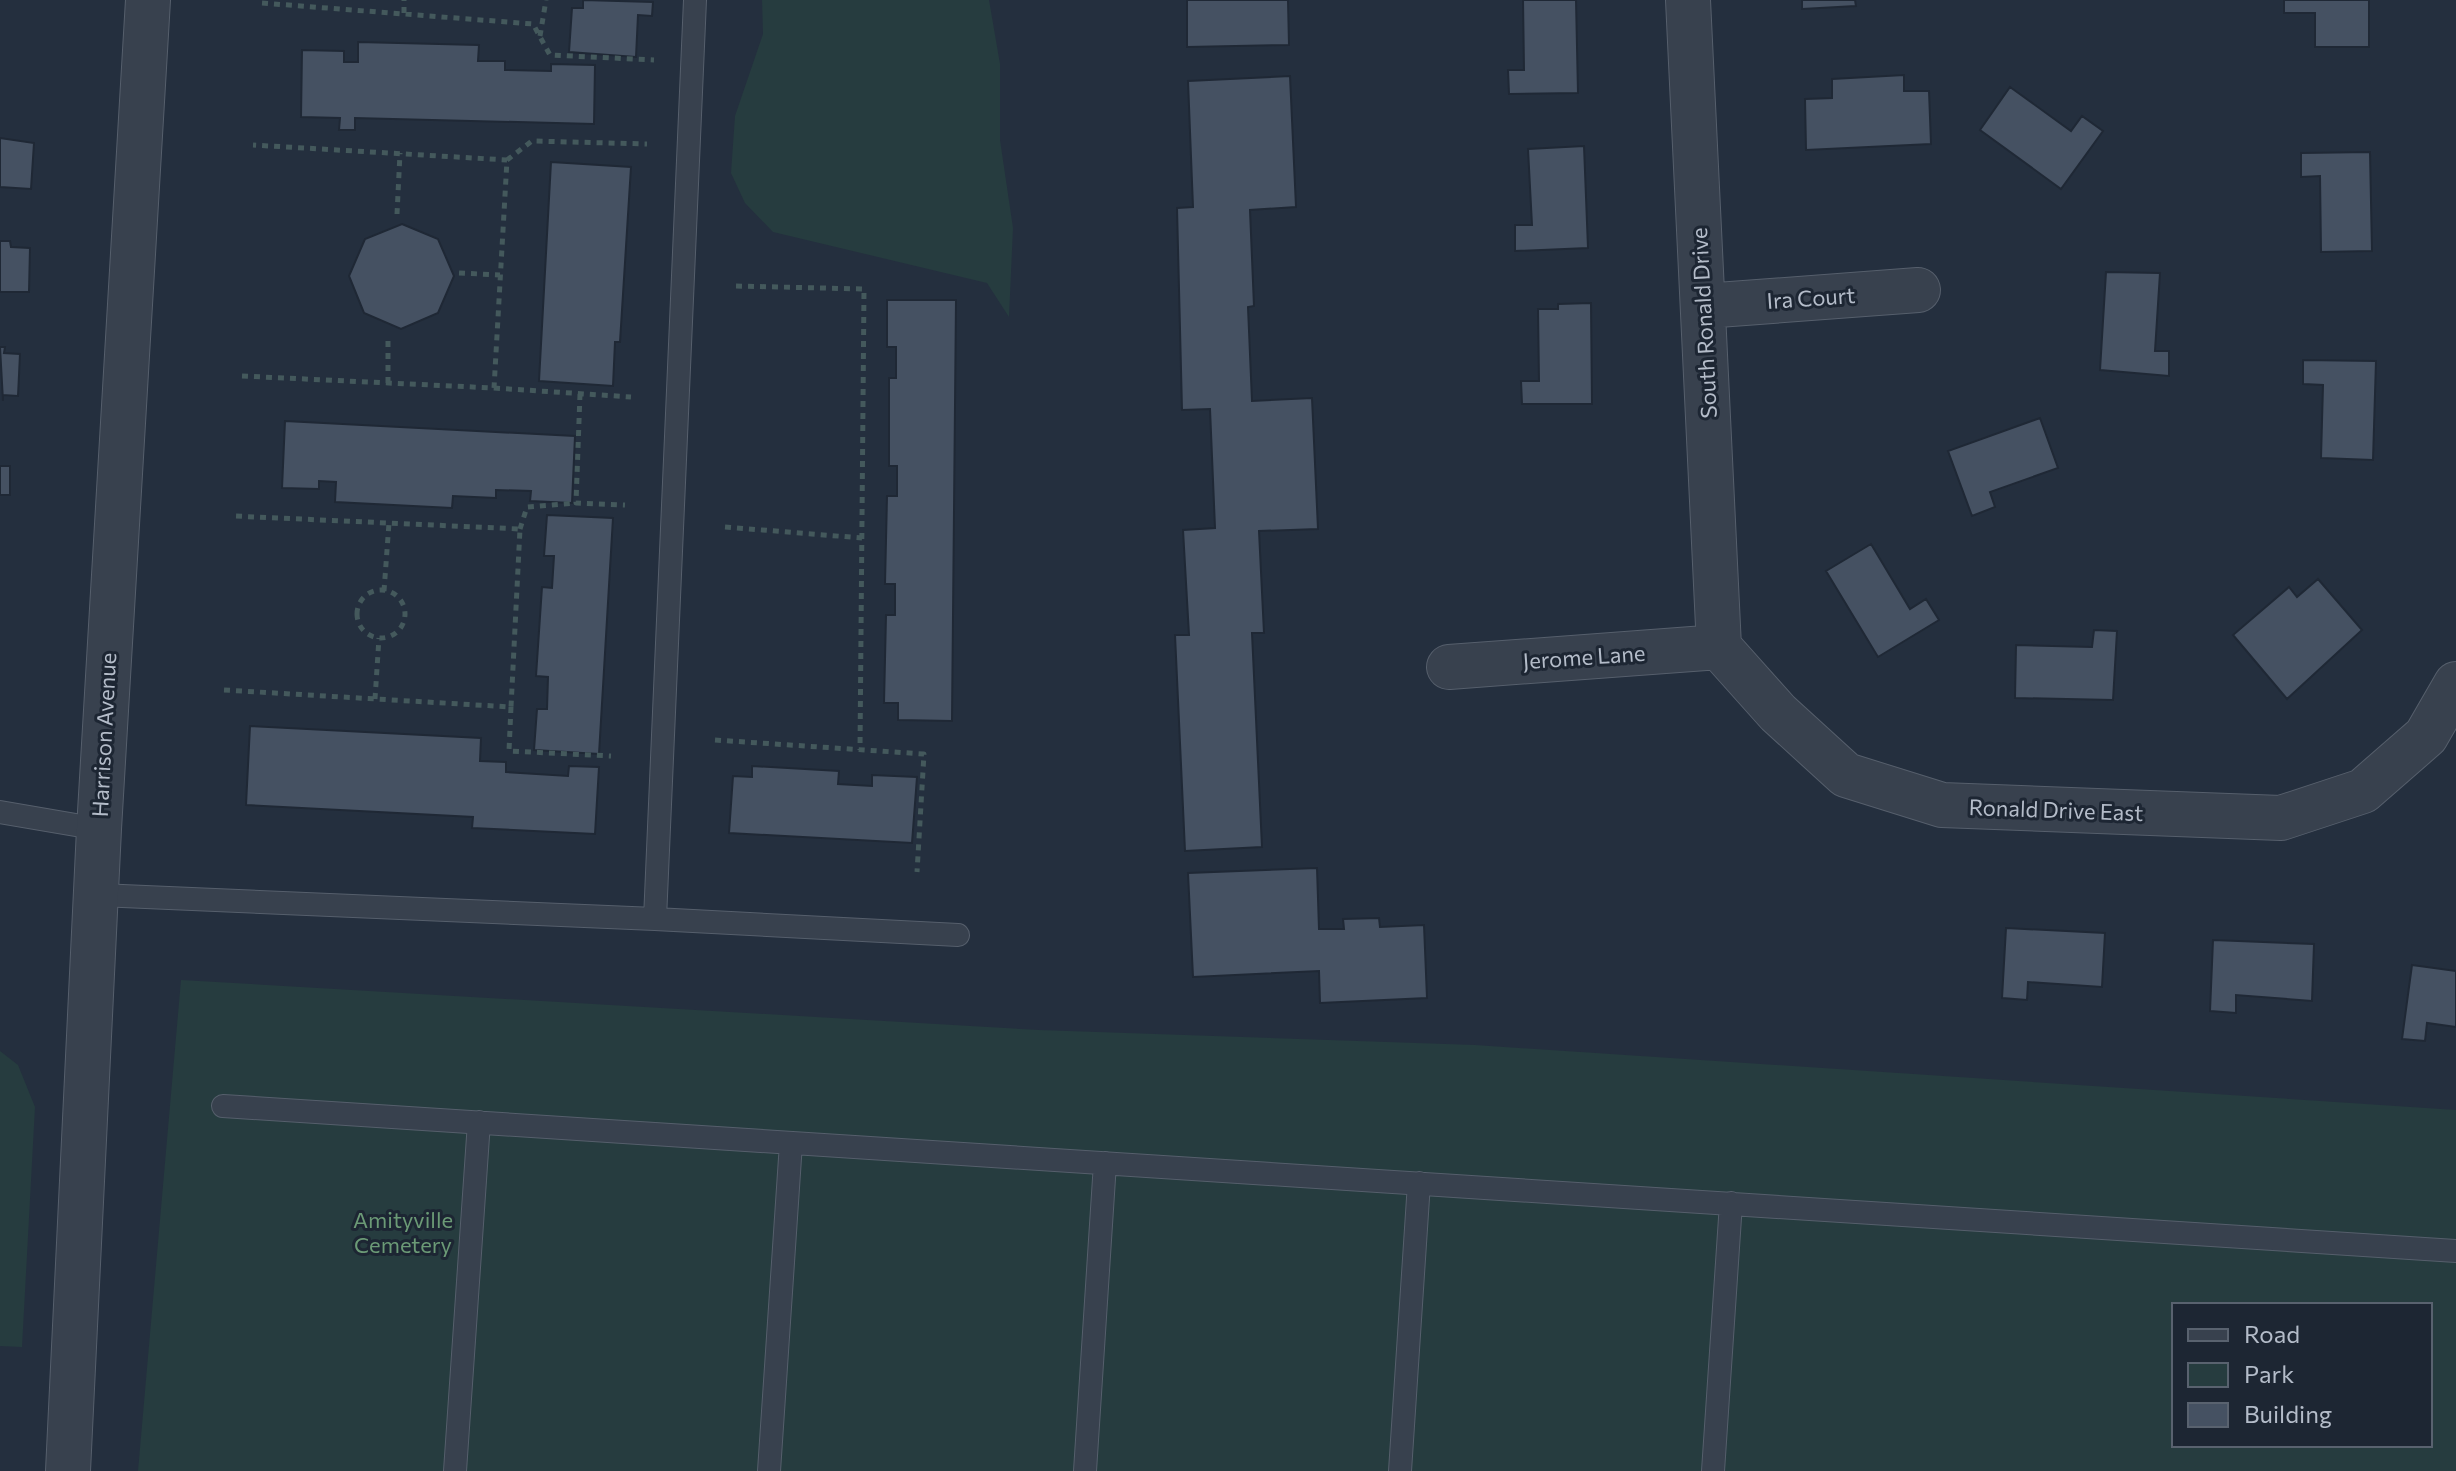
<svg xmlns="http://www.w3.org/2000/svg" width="2456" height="1471" viewBox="0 0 2456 1471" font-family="Commissioner,sans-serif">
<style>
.green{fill:#263c3f;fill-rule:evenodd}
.building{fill:#455162;stroke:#1f2835;stroke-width:2}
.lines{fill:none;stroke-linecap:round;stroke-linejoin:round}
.lane-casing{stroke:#565f6c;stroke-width:24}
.street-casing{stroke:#565f6c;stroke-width:46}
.path{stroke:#44595c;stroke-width:5;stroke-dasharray:6 6;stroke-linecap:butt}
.lane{stroke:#38414e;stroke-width:22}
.street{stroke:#38414e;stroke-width:44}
.labels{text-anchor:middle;stroke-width:6;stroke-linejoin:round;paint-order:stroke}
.street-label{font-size:22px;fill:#b4bcc9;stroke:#1d2633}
.park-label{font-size:22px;fill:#6b9a76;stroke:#1d2633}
</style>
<rect width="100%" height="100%" fill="#242f3e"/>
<path class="green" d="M762,0H989L1000,64V140L1013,228L1009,317L987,283L773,232L745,203L731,173L735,116L763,34Z
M181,980L1039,1030L1475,1045L2456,1110V1471H138ZM2174,1305H2430V1445H2174Z
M0,1051L18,1065L35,1107L22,1347L0,1346Z"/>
<path class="building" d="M583,0L653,2L652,16L638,15L636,57L569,52L572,8H583Z
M1187,0H1288L1289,45L1187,47Z
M1523,0H1576L1578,93L1509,94L1508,70H1524Z
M1802,0H1855L1856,6L1802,9Z
M2284,0H2369V47H2315V13H2284Z
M358,42L479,45L478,61H505V70L551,71V64L595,65L594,124L355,118V130H339L340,118L301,117L302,50L344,51V62H358Z
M1904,75V91H1929L1931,144L1806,150L1805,99L1832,98V79Z
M1290,76L1296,207L1250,210L1254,306L1248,307L1252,401L1312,398L1318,529L1259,531L1264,633H1252L1262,847L1185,851L1175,635H1189L1183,530L1215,528L1210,409L1182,410L1177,208L1193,207L1188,81Z
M2010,87L2071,131L2082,116L2103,131L2061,189L1980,130Z
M0,138L34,143L31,189L0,187Z
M1584,146L1588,248L1515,251V225H1532L1528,149Z
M2370,152L2372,251L2321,252L2320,176L2301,177V153Z
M551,162L631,167L620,342H615L613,386L539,381Z
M402,224L438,239L454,276L438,313L401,329L364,313L349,276L365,239Z
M0,241H10L11,247L30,248L29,292H0Z
M2106,272L2160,273L2155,351H2169V376L2100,370Z
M887,300H956L952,721L898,720V703H884L886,615H895V584H885L887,496H897V466H889V378H896V347H887Z
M1591,303L1592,404H1522L1521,381H1539L1538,309H1558V304Z
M0,347H5L4,353L20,354L18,396L3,395V401Z
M2303,360L2376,361L2373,460L2321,458L2323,385L2303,384Z
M2040,418L2058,468L1990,492L1995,507L1972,516L1948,451Z
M285,421L575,436L572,503L530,501L531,491L496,490V498L453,496L452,508L335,502L336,482L319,481V489L282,488Z
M0,466H10V495H0Z
M547,515L613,518L599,754L534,750L537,709H547L548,677L536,676L542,587L552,588L554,556H544Z
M1871,544L1910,609L1926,599L1939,620L1878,657L1826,571Z
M2318,579L2362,630L2287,699L2233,635L2289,587L2297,597Z
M2094,630L2117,631L2113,700L2015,698L2016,645L2092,647Z
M250,726L481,738L480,761L506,762V772L568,776L569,766L599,767L595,834L472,828L473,817L246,805Z
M752,766L839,771L838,784L872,786V775L917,777L912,843L729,833L733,776L752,777Z
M1317,868L1319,929H1344L1343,919L1379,918L1380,927L1424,925L1427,998L1320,1003L1319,971L1193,977L1188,873Z
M2006,928L2105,933L2102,987L2028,982L2027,1000L2002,998Z
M2213,940L2314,944L2312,1001L2236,995V1013L2210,1011Z
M2412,965L2456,971V1027L2427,1023L2425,1041L2402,1039Z"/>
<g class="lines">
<g class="lane-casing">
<path id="lane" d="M0,812L99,829
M99,895L655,919L695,0
M655,919L958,935
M223,1106L2456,1251
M455,1471L479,1122
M769,1471L791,1143
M1085,1471L1105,1163
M1400,1471L1419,1183
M1713,1471L1731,1203"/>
</g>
<g class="street-casing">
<path id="street" d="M1688,0L1719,647
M1704,306L1918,290
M1719,647L1778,713L1846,775L1942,805L2281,818L2363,791L2426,736L2456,684
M1449,667L1719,647
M68,1471L99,829L148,0"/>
</g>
<path class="path" d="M262,3L533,24L550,55L654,60
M404,13V0
M540,36L546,0
M507,160L532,141L647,144
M397,214L400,153
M459,273L500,275
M736,286L864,289L860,750
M242,376L494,388L507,160L253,145
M388,383V336
M494,388L631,397
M580,394L576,503L625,505
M725,527L862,538
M520,529L527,507L576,503
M357 614a24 24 0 1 1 48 0a24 24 0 1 1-48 0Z
M384,591L389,523
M224,690L511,707L520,529L234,516
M375,699L379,638
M511,707L509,751L611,756
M715,740L924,754L917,872"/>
<use href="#lane" class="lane"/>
<use href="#street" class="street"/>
</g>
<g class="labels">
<g class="street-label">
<text transform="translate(1811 298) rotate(-4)" y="8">Ira Court</text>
<text transform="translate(1704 323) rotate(-93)" y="8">South Ronald Drive</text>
<text transform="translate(1584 657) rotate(-4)" y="8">Jerome Lane</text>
<text transform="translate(104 735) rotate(-87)" y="8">Harrison Avenue</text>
<text transform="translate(2056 810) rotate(2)" y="8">Ronald Drive East</text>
</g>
<g class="park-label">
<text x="403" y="1228">Amityville<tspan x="403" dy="25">Cemetery</tspan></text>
</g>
</g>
<rect x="2172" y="1303" width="260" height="144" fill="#1d2633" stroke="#59626f" stroke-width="2"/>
<rect x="2188" y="1329" width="40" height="12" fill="#38414e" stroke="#59626f" stroke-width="2"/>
<text x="2244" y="1343" font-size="24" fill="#b4bcc9">Road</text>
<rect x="2188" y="1363" width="40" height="24" fill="#263c3f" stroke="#59626f" stroke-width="2"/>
<text x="2244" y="1383" font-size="24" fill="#b4bcc9">Park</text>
<rect x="2188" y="1403" width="40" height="24" fill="#455162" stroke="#59626f" stroke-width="2"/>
<text x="2244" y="1423" font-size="24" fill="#b4bcc9">Building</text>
</svg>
